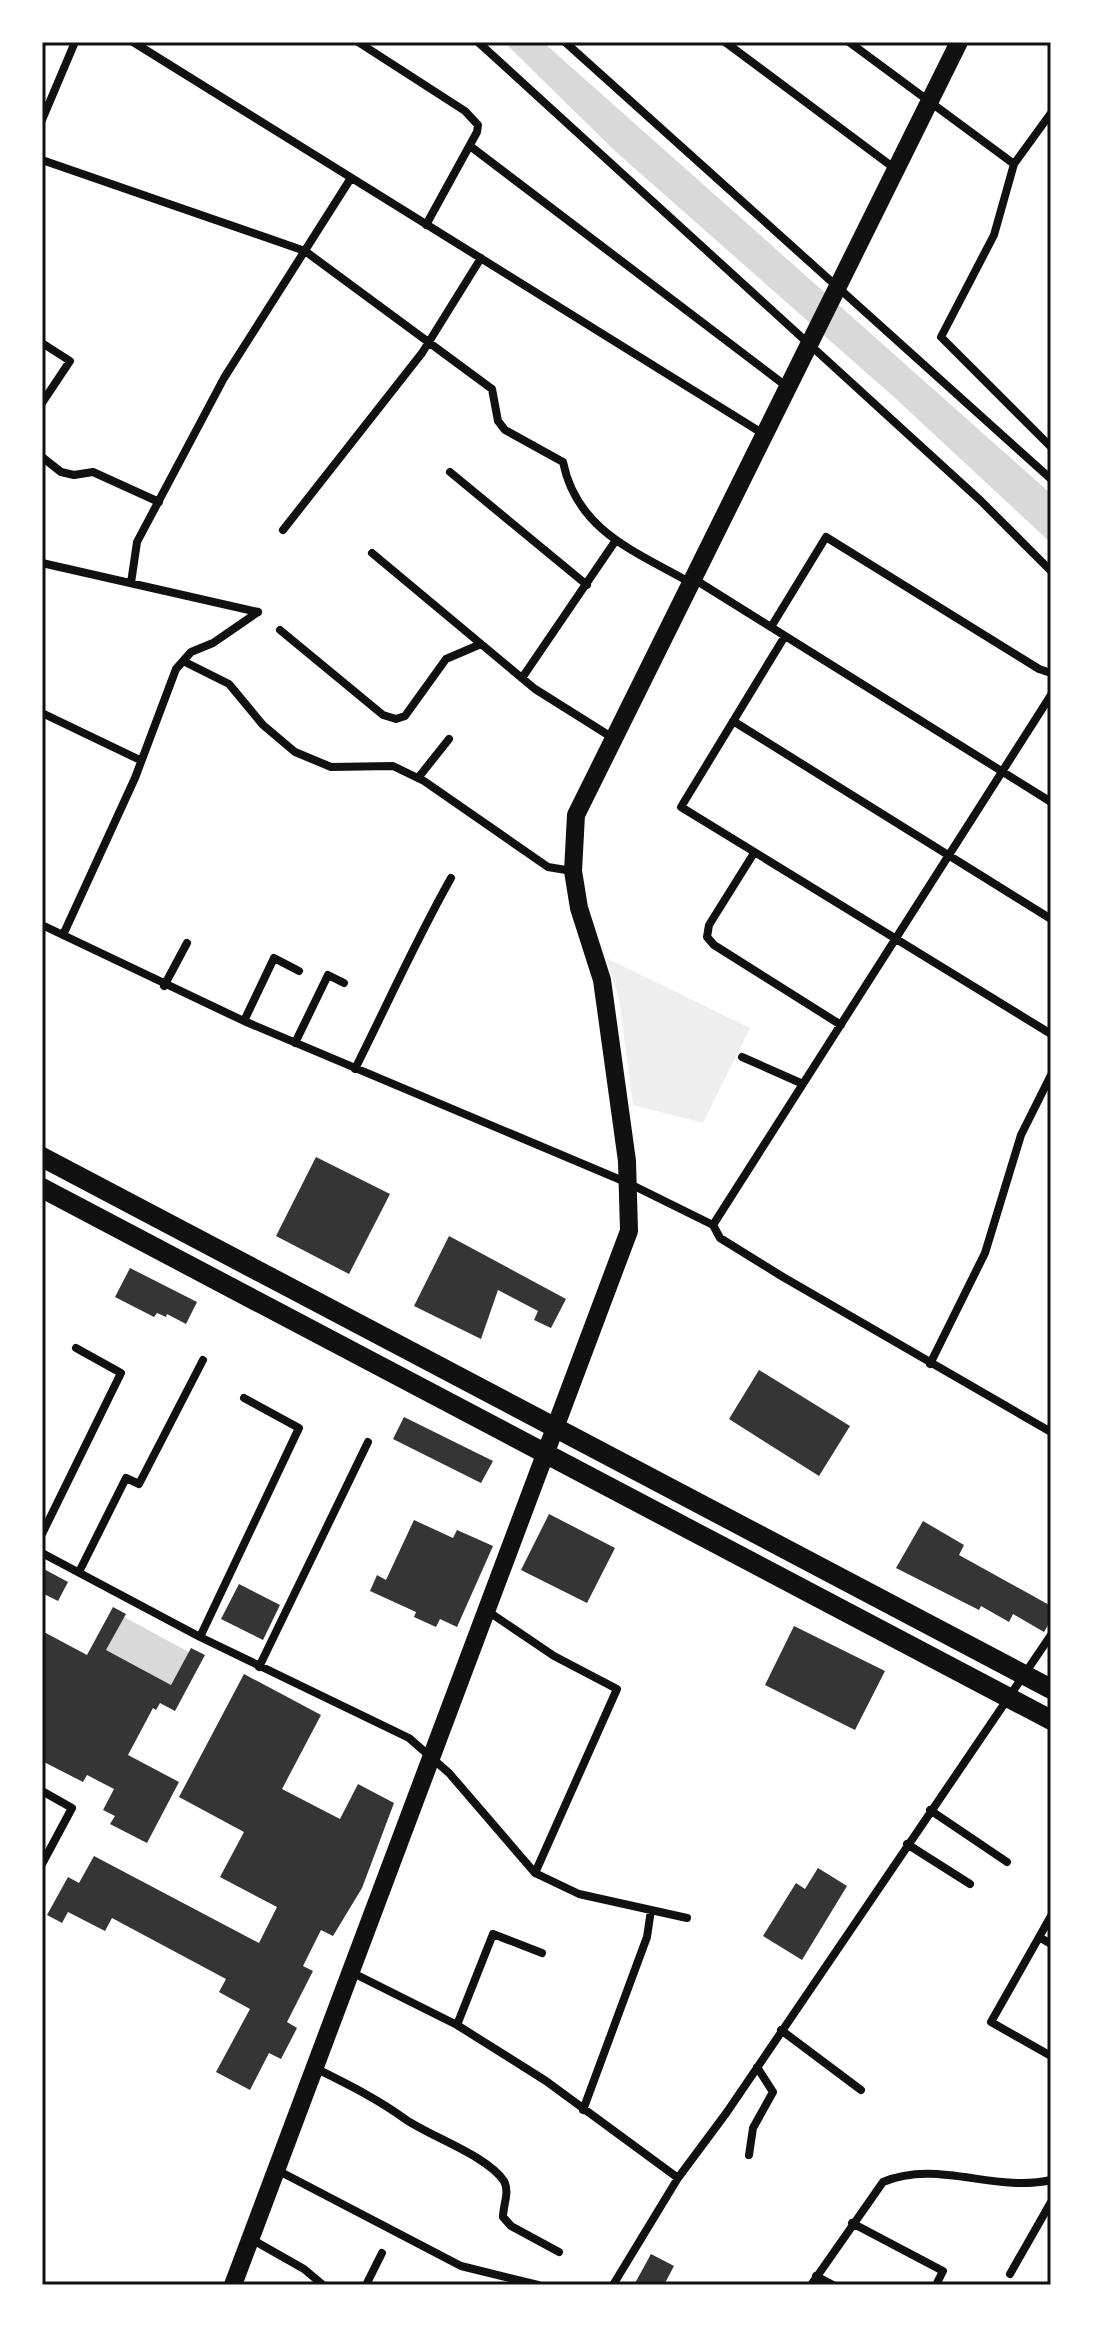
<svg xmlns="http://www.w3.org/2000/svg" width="1093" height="2327" viewBox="0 0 1093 2327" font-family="'PT Sans Narrow',sans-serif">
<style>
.green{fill:#eee}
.water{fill:#d9d9d9}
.building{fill:#353535}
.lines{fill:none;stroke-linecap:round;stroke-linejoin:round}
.minor{stroke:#111;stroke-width:8}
.primary{stroke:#111;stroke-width:18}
.trunk{stroke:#111;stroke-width:20}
.neatline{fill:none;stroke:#111;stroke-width:3}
</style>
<rect width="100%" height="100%" fill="#fff"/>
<path class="green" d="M606,958L750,1028L703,1123L633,1105L619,998Z"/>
<path class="water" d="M504,42H543L1049,492L1051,543L895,398L615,151Z
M124,1617L189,1652L171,1685L106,1650Z"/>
<path class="building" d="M316,1157L390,1194L349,1274L276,1236Z
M449,1236L566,1299L551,1328L534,1320L538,1311L498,1290L481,1339L414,1306Z
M130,1268L197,1302L186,1324L167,1314L166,1317L157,1313L154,1317L115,1297Z
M759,1370L850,1426L819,1476L729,1419Z
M404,1417L493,1461L481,1483L393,1439Z
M549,1514L615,1548L587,1603L521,1570Z
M414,1520L453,1538L457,1530L493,1546L457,1627L440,1619L436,1627L414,1617L416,1612L370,1591L377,1575L386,1580Z
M923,1521L964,1545L959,1555L1051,1606V1620L1044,1632L1013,1614L1009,1622L981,1606L979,1610L896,1568Z
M42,1568L68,1582L58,1601L42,1593Z
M239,1584L280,1605L263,1640L221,1619Z
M113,1607L126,1614L106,1650L171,1685L191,1648L205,1655L175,1711L160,1703L156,1710L153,1708L128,1755L179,1782L147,1843L110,1824L115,1816L103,1810L114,1789L87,1775L83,1782L42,1761V1631L87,1655Z
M794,1626L885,1671L855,1730L765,1685Z
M244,1674L321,1715L282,1789L340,1819L358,1784L394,1803L362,1888L333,1936L321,1930L303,1966L313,1971L287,2022L297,2028L281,2059L269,2053L250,2090L216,2072L250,2009L219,1992L226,1979L112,1918L105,1931L68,1912L62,1923L47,1915L68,1877L79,1883L94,1856L259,1943L277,1907L220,1877L244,1832L179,1797Z
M818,1868L847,1886L802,1960L763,1936L796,1883L805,1889Z
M651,2254L674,2266L664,2285H634Z"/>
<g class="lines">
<path class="minor" d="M133,42L762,433
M358,42L465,111L478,125L477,132L426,225
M478,42L981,501L1051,571
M565,42L1051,479
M725,42L894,168
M849,42L1014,164
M1051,113L1014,164L994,235L941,337L1051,447
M42,120L75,42
M470,146L786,386
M42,160L305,251L492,389L498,421L505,430L563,462C577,531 635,551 691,583
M42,343L70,361L42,403
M42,457L61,472L74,475L93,472L159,502
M450,472L587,585
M283,530L422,353L481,258
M372,553L535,689L613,738
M42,563L258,612
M694,579L1051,802
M131,583L137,542L224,378L351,178
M771,627L826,537L1039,669L1051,673
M280,630L383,715L396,719L405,716L446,659L481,644
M785,636L681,807L1051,1034
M183,661L229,684L263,725L295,752L331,767L393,766L424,781L548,867L572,871
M522,678L616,540
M42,713L140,760
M733,721L1051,919
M418,778L449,739
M754,853L709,925L707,937L714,945L841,1025
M42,925L244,1021L628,1183L713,1225L720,1238L783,1277L1051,1432
M63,935L135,778L176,669L191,652L213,643L258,612
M164,986L187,943
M244,1021L274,958L299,971
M295,1043L328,975L344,983
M742,1057L803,1084
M355,1069C387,1005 416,940 451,878
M713,1225L1051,695
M930,1364L985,1253L1021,1135L1051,1075
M42,1534L121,1373L76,1348
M42,1553L200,1637L409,1738L449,1773L535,1873L579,1894L687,1918
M79,1572L126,1478L139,1484L203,1360
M486,1610L554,1656L617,1689L535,1873
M200,1637L299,1428L244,1398
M259,1667L368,1442
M42,1791L72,1808L42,1864
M930,1810L1007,1862
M907,1844L970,1884
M1051,1916L991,2022L1051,2056
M1039,1937L1051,1944
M351,1972L457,2025L546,2081L678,2178
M457,2025L493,1934L542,1953
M781,2030L861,2090
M315,2068C347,2084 376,2098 405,2119C431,2137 486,2155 504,2181C510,2192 503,2205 503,2217L511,2226L559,2252
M583,2110L647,1937L651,1910
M749,2155L753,2128L773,2092L757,2067
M277,2170L461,2266L538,2285
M852,2223L943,2271L936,2285
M251,2239L304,2269L323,2285
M1010,2274L1051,2202
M816,2276L833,2285
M366,2285L382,2253
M613,2285L678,2178L727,2112L1051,1635
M811,2285L883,2182C938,2159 994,2193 1051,2180"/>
<path class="primary" d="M233,2285L629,1231L627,1161L602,980L579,908L573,871L576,815L959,42"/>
<path class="trunk" d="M42,1157L1051,1689
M42,1188L1051,1720"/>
</g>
<rect width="1093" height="2327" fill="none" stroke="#ffffff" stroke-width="88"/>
<rect x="44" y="44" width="1005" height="2239" class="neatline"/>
</svg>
